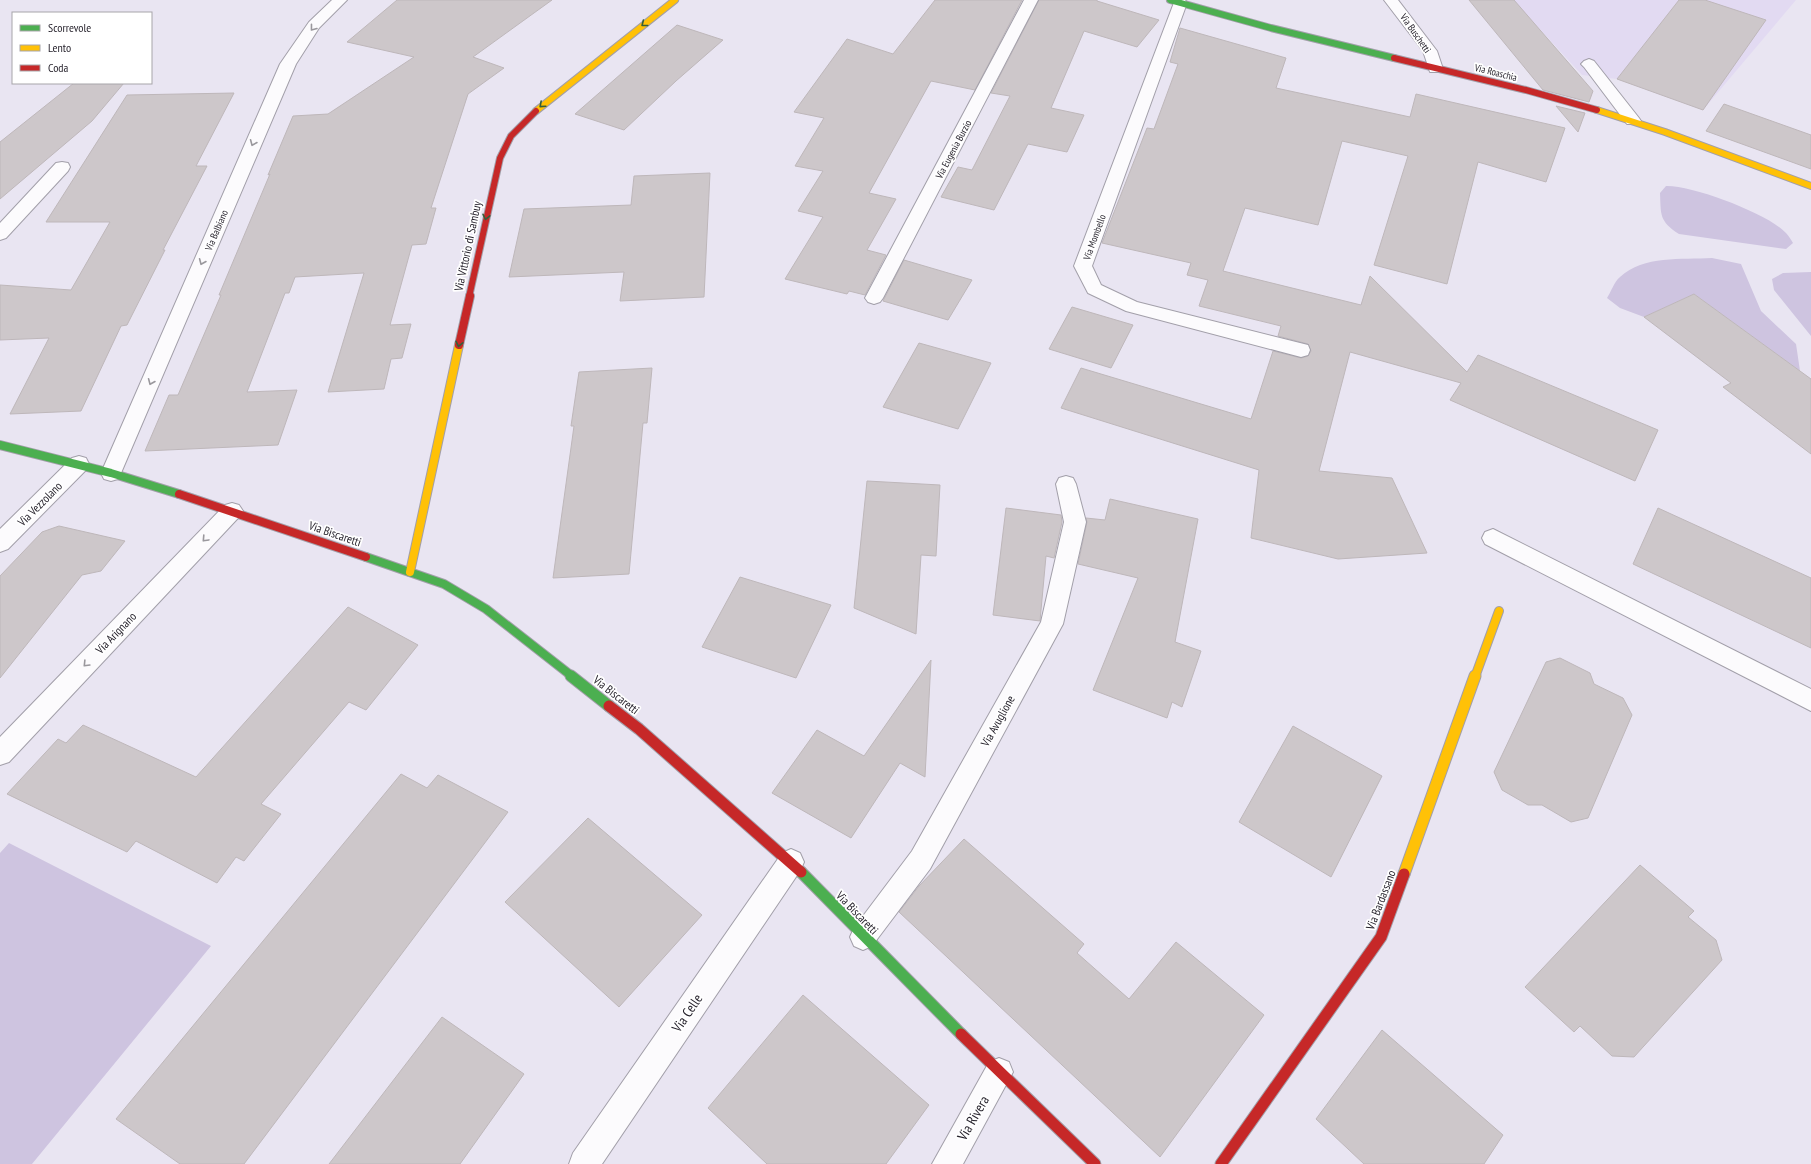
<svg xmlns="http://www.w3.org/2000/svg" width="1811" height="1164" viewBox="0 0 1811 1164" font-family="'PT Sans Narrow',sans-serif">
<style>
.built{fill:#e2daf2}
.green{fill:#cec4e0}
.building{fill:#cdc7ca;stroke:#beb7ba}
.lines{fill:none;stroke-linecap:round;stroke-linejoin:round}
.lane-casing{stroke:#a29fa9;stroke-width:2}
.street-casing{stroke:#a29fa9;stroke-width:2}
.fast-far2-casing{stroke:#a29fa9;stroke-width:8}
.fast-far1-casing{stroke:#a29fa9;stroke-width:10}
.fast-casing{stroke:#a29fa9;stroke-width:13}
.slow-far2-casing{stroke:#a29fa9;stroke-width:8}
.slow-far1-casing{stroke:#a29fa9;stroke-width:10}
.slow-casing{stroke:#a29fa9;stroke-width:13}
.jam-far2-casing{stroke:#a29fa9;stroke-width:8}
.jam-far1-casing{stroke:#a29fa9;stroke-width:10}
.jam-casing{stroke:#a29fa9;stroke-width:13}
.lane{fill:#fcfbfd;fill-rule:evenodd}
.street{fill:#fcfbfd;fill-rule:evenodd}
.fast-far2{stroke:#4caf50;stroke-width:6}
.fast-far1{stroke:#4caf50;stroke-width:8}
.fast{stroke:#4caf50;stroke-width:11}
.slow-far2{stroke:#ffc107;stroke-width:6}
.slow-far1{stroke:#ffc107;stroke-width:8}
.slow{stroke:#ffc107;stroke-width:11}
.jam-far2{stroke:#c62828;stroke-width:6}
.jam-far1{stroke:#c62828;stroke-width:8}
.jam{stroke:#c62828;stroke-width:11}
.oneway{stroke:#355f3a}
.oneway2{stroke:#9a989d}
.labels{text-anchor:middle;stroke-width:3.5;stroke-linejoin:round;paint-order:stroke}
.far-street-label{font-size:10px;fill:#221e28;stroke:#fff}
.street-label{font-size:12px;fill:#221e28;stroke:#fff}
.near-street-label{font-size:14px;fill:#221e28;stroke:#fff}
</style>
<rect width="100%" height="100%" fill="#e9e5f2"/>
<path class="built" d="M1513,0H1796L1703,110L1617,79L1582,75Z"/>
<path class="green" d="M1666,186C1692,185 1769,214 1786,233C1789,236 1791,240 1793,243L1786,249L1679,234C1659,221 1661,215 1660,193Z
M1712,258L1741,264L1761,311L1796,344L1800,371L1694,294L1644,317L1620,308L1607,298C1611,292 1614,282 1620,277C1644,255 1681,260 1712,258Z
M1811,272V336L1774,290L1772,279L1783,273Z
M9,843L211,946L32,1164H0V853Z"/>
<path class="building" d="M397,0H552L473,57L504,68L468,94L431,208H436L426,244L412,245L390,325L411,324L402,358L391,359L384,389L328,392L364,273L295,277L289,293H285L247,392L297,390L278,445L145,451L169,395H178L221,295H219L270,174L268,175L293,116L328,114L414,57L347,42Z
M935,0H1022L975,90L931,81L869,193L896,199L867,250L886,255L865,295L849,291L847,294L785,279L823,217L798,211L823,171L795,166L824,118L794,112L847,39L893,54Z
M1039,0H1097V1L1159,20L1137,47L1084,31L1051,108L1084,115L1067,152L1028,144L994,210L941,197L958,167L972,170L1010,96L991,93Z
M1469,0H1514L1593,91L1589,102L1543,90Z
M1679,0H1705L1766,20L1703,110L1617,79Z
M677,25L723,40L676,81L624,130L575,114Z
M1180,28L1286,58L1276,88L1410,117L1416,94L1565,128L1546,182L1478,162L1447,284L1374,265L1408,156L1342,141L1318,225L1245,208L1223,271L1361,305L1370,276L1467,372L1478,355L1658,430L1635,481L1450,400L1461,383L1350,352L1319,471L1392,478L1427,553L1338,559L1251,538L1259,470L1061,408L1081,368L1251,419L1273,351L1301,358L1308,356L1311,351L1308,344L1278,336L1281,326L1199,306L1208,280L1187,275L1191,263L1102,243L1147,128L1154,129L1178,64L1170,62Z
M74,83H124L92,121L0,199V142Z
M234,93L196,166H207L163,250H165L127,325L121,326L81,411L10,414L49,338L0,340V285L71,290L110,222H46L127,95Z
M1724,104L1811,135V169L1706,131Z
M1556,106L1585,113L1578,132Z
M710,173L704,297L620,301L624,272L509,277L524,209L631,205L634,176Z
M904,260L972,280L948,320L883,301Z
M1694,294L1811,379V454L1723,387L1731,383L1644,317Z
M1072,307L1133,325L1111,368L1049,349Z
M919,343L991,363L958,429L883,407Z
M652,368L647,423H643L629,574L553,578L574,426H571L579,372Z
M867,481L940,485L936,556L921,555L916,634L854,608Z
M1110,499L1198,519L1175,642L1201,651L1182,707L1172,702L1167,718L1093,690L1138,578L1078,564L1087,522L1086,518L1105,520Z
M1006,508L1061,515L1062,522L1054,558L1046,556L1040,621L993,615Z
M1658,508L1811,578V648L1633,564Z
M59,526L125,541L101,571L82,575L0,678V576L42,532Z
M740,577L831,605L796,678L702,647Z
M348,607L418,645L366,710L349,702L261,804L281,814L244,861L236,857L217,883L136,841L127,852L7,794L58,739L66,743L83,725L196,777Z
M1560,658L1590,673L1594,684L1623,698L1632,715L1588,818L1571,822L1542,805H1528L1502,790L1494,772L1546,662Z
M931,660L925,777L900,763L851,838L772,793L817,730L864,756Z
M1293,726L1382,776L1331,877L1239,822Z
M401,774L427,788L438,775L508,812L244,1164H180L116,1119Z
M588,818L702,915L619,1007L505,902Z
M964,839L1084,944L1077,953L1129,999L1176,942L1264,1015L1160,1157L899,912L919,886Z
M1640,865L1694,911L1688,917L1716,940L1722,960L1634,1057L1612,1056L1580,1026L1574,1032L1525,987Z
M803,995L929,1105L886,1164H767L708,1108Z
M442,1017L524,1074L460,1164H329Z
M1382,1030L1503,1135L1484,1164H1364L1316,1119Z"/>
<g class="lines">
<g class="lane-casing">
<path id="lane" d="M1589,59L1594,61L1639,118L1641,121L1639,124H1627L1584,67L1581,64L1584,61Z
M62,162L68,163L70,167L68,171L6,238L0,240V223L56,163Z
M1493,529L1811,689V711L1485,544L1482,538L1485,532Z"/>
</g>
<g class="street-casing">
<path id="street" d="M332,0H347L319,28L296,64L121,473L118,479L111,481L104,479L101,473L280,64L309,22Z
M1024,0H1038L883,298L880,302L874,304L868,302L865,298Z
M1175,0H1185L1187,3L1092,266L1101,285L1137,302L1308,345L1310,350L1308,355L1301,357L1126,311L1088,293L1074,266Z
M1384,0H1398L1437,51L1443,69L1440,72H1430L1423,51Z
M79,456L86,458L89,464L86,470L8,549L0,552V529L72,458Z
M1066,476L1073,478L1076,484L1086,522L1063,624L930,869L872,946L863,950L854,946L850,937L854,928L912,851L1041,622L1064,522L1056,484L1059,478Z
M232,503L239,505L243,511L239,517L9,762L0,765V737L225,505Z
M791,849L800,853L804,862L800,871L602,1164H569L573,1153L782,853Z
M999,1058L1009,1062L1013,1072L963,1164H932L989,1062Z"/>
</g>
<g class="fast-far2-casing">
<path id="fast-far2" d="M1170,0L1271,28L1394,58"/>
</g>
<g class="fast-far1-casing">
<path id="fast-far1" d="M0,445L111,473L179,494
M366,557L444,584L486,609L573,677"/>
</g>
<g class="fast-casing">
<path id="fast" d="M571,676L609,706
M801,872L961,1034"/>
</g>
<g class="slow-far2-casing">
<path id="slow-far2" d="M1597,110L1665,132L1811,186
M536,111L675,0"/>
</g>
<g class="slow-far1-casing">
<path id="slow-far1" d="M410,572L459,345
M1475,677L1499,611"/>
</g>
<g class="slow-casing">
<path id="slow" d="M1404,874L1475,676"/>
</g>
<g class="jam-far2-casing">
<path id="jam-far2" d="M1394,58L1526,90L1597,110
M469,297L500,158L511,136L536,111"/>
</g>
<g class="jam-far1-casing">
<path id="jam-far1" d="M459,345L470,296
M179,494L366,557"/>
</g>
<g class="jam-casing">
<path id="jam" d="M609,706L639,729L801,872
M961,1034L1095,1164
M1221,1164L1381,937L1404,874"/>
</g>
<use href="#lane" class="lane"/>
<use href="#street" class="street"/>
<use href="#fast-far2" class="fast-far2"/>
<use href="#fast-far1" class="fast-far1"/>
<use href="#fast" class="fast"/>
<use href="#slow-far2" class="slow-far2"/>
<use href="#slow-far1" class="slow-far1"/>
<use href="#slow" class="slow"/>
<use href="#jam-far2" class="jam-far2"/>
<use href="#jam-far1" class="jam-far1"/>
<use href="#jam" class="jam"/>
</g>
<defs><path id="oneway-chevron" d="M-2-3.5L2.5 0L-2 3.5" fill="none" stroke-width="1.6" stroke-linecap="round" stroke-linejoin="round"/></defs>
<g class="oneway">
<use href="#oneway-chevron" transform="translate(644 24) rotate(142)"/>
<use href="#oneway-chevron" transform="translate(542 105) rotate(138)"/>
<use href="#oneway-chevron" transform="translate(486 217) rotate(102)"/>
<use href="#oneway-chevron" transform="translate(459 344) rotate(102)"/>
</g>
<g class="oneway2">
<use href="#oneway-chevron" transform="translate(313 28) rotate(128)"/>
<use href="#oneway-chevron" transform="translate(253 143) rotate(113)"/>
<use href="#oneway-chevron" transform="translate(202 262) rotate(113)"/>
<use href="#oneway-chevron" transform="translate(151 382) rotate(113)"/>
<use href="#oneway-chevron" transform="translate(205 539) rotate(133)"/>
<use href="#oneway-chevron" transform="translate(86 664) rotate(134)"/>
</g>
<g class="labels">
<g class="far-street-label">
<text transform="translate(1416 33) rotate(55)" y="4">Via Buschetti</text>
<text transform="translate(1496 72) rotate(14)" y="4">Via Roaschia</text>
<text transform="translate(953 149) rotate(-62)" y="4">Via Eugenia Burzio</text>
<text transform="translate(216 230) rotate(-67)" y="4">Via Balbiano</text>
<text transform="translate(1094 237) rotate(-70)" y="4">Via Mombello</text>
</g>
<g class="street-label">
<text transform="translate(468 246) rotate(-78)" y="4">Via Vittorio di Sambuy</text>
<text transform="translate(40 504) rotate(-45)" y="4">Via Vezzolano</text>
<text transform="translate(335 534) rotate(19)" y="4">Via Biscaretti</text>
<text transform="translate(116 633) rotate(-46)" y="4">Via Arignano</text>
<text transform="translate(616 695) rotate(38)" y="4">Via Biscaretti</text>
<text transform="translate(998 721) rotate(-61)" y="4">Via Avuglione</text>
<text transform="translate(1381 900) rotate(-69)" y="4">Via Bardassano</text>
<text transform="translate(857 913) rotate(46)" y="4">Via Biscaretti</text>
</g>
<g class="near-street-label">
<text transform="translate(687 1013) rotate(-56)" y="5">Via Celle</text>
<text transform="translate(973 1118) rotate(-60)" y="5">Via Rivera</text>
</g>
</g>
<rect x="12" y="12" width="140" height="72" fill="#ffffff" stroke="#a7a5a9"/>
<rect x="20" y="25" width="20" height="6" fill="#4caf50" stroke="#a7a5a9"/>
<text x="48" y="32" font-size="12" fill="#221e28">Scorrevole</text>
<rect x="20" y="45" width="20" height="6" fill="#ffc107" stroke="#a7a5a9"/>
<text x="48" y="52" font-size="12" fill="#221e28">Lento</text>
<rect x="20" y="65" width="20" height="6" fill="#c62828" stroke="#a7a5a9"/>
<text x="48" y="72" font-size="12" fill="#221e28">Coda</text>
</svg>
